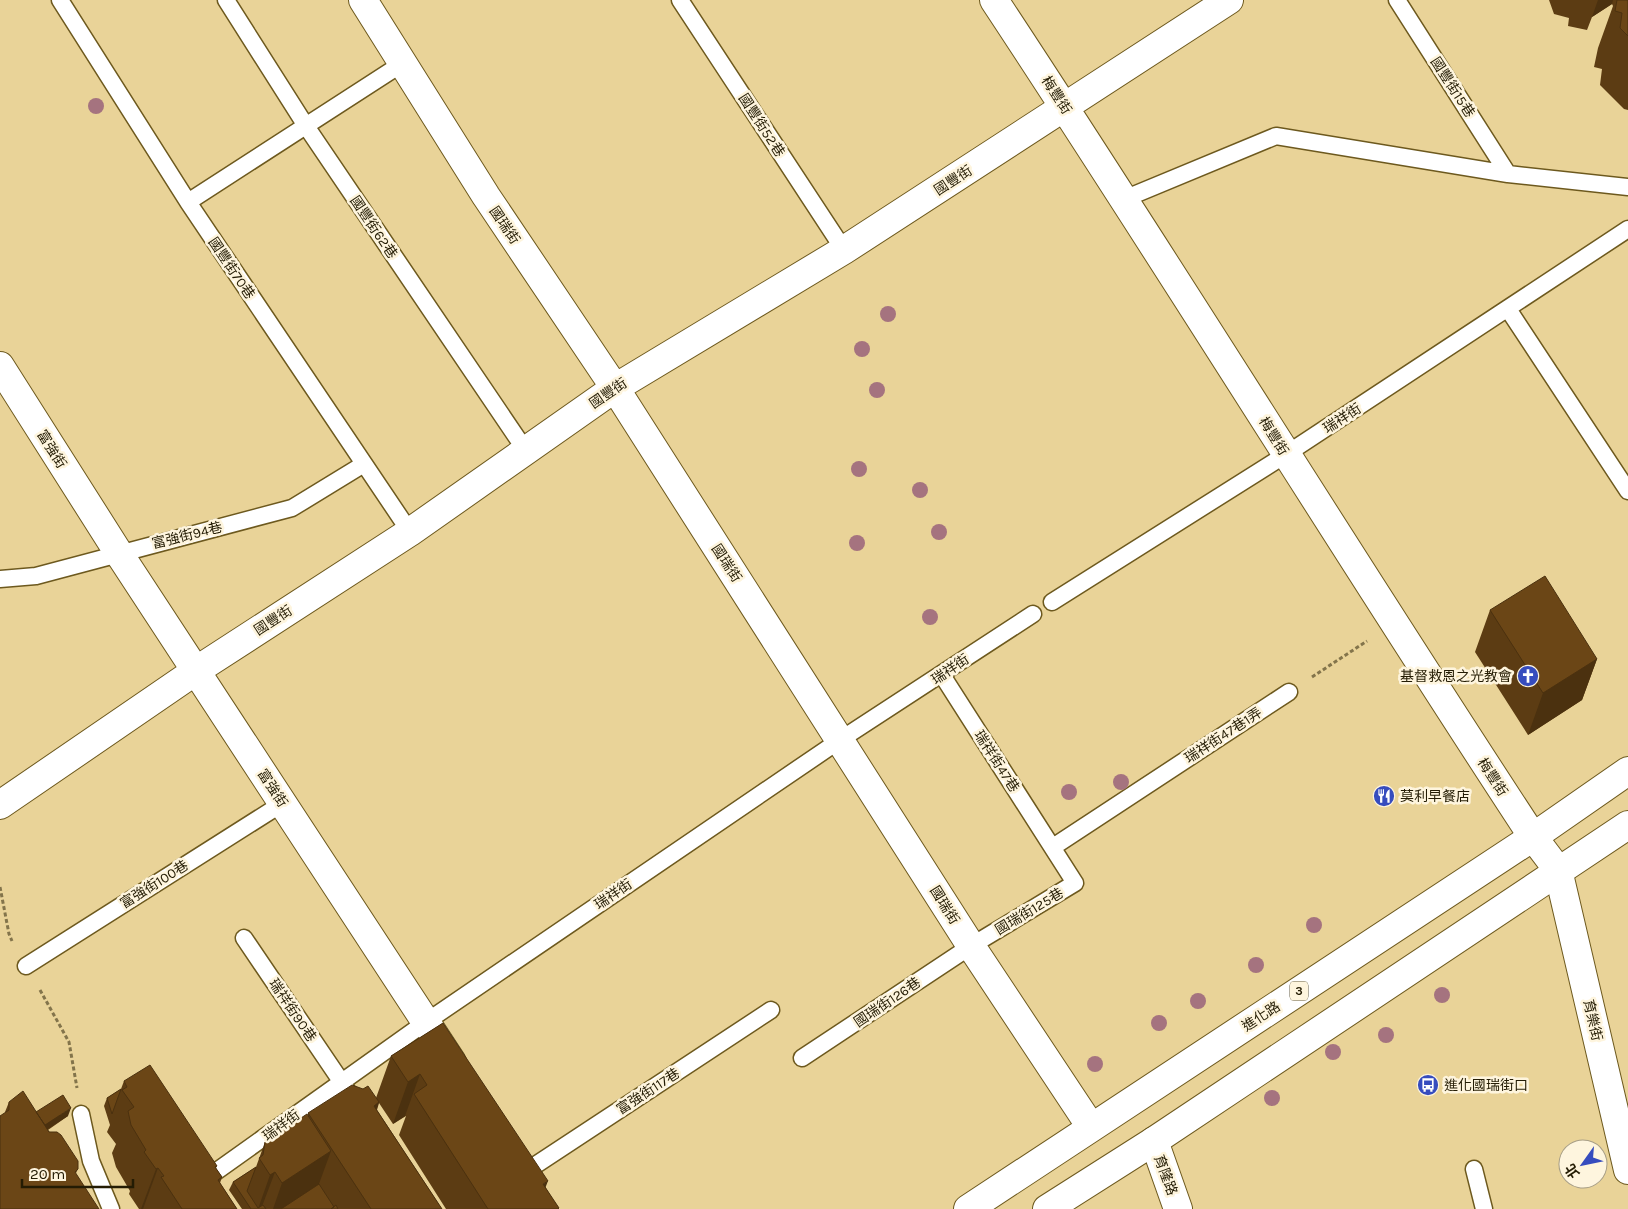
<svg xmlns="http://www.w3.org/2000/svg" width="1628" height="1209" viewBox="0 0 1628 1209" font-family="Karla,'Noto Sans TC',sans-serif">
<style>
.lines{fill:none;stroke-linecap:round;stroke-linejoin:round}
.lane-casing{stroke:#6d591e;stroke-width:19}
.street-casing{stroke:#6d591e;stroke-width:30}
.primary-casing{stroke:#6d591e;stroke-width:30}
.path{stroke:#83744b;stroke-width:3;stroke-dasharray:4 2.5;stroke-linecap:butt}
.lane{stroke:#fff;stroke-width:16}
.street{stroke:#fff;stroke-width:28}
.primary{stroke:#fff;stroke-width:28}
.tree{fill:#a5737f}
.wall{fill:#5c3c13}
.shaded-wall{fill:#4b310f}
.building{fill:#6b4616;stroke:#4b310f}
.labels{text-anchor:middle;stroke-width:5;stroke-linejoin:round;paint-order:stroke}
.shield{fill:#fef5de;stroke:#655d45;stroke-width:1}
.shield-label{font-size:12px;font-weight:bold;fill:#241c04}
.street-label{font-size:14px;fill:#241c04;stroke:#fef5de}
.poi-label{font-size:14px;fill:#241c04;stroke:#fef5de;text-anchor:start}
</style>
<rect width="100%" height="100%" fill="#e9d398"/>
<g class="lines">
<g class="lane-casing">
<path id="lane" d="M60,0L188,202L410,532
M226,0L306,126L526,451
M680,0L844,250
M1397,0L1508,174
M1124,199L1276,136L1508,174L1628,187
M188,202L403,63
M1508,309L1628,491
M0,579L36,576L292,508L364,464
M1052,602L1285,455L1628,229
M1053,847L1289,692
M244,938L347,1090
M26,966L283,803
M802,1058L971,946L1075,883L942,675
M81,1114L91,1161L111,1209
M1474,1169L1484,1209
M525,1172L771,1010
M200,1183L426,1022L840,740L1033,614"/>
</g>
<g class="street-casing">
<path id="street" d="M363,0L486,196L615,388L971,946L1091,1127
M994,0C1177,277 1351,560 1533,837L1558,870L1628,1170
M0,366L118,552L452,1062
M0,805L197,670L410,532L615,388L844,250L1229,0
M1154,1141L1178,1209"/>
</g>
<g class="primary-casing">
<path id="primary" d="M968,1209L1533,837L1628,771
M1047,1209L1154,1141L1628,825"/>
</g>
<path class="path" d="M1312,677L1367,641
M0,887L9,934L12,941
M40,990L69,1042L77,1088"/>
<use href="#lane" class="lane"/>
<use href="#street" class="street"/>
<use href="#primary" class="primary"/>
</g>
<g class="tree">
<circle cx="96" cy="106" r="8"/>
<circle cx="888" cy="314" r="8"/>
<circle cx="862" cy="349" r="8"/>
<circle cx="877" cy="390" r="8"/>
<circle cx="859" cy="469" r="8"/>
<circle cx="920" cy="490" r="8"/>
<circle cx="939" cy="532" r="8"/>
<circle cx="857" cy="543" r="8"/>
<circle cx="930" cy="617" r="8"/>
<circle cx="1121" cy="782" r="8"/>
<circle cx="1069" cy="792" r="8"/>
<circle cx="1314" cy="925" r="8"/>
<circle cx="1256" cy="965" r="8"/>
<circle cx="1442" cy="995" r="8"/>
<circle cx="1198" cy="1001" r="8"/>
<circle cx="1159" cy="1023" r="8"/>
<circle cx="1386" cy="1035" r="8"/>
<circle cx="1333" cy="1052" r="8"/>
<circle cx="1095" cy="1064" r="8"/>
<circle cx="1272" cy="1098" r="8"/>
</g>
<path class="wall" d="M1549,0H1628V110L1624,109L1600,85L1602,69L1594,67L1598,48L1613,6L1612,4L1592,17L1587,30L1568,26L1569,18L1554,14Z
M1490,610L1597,659L1582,700L1528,735L1475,652Z
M443,1023L559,1209H446L399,1135L406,1116L393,1124L379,1103L377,1110L442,1209H242L229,1190L233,1182L256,1167L265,1142L308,1116V1113L376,1098L391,1056Z
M124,1081L217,1166L216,1168L222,1177L220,1183L237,1209H139L129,1194L130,1191L116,1167L112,1153L116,1144L107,1132L110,1125L104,1106L107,1098L121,1089Z
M9,1102L36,1112L68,1116L48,1130L78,1169L76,1173L5,1112Z"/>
<path class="shaded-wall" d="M1598,0H1613L1612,4L1592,17Z
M1597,659L1582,700L1528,735L1543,693Z
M420,1074L405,1116L393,1124L408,1082Z
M379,1102L365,1143L374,1106Z
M71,1108L68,1116L7,1155L10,1147Z
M331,1151L316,1192L291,1209H273L282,1183Z
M158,1168L143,1209H141L156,1169Z
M275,1172L261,1209H258L270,1175Z
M548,1181L537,1209L543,1184Z"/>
<path class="building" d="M1617,0H1628V36L1620,28L1622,13L1615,11Z
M1545,576L1597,659L1543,693L1490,610Z
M443,1023L548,1181L543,1184L559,1208L558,1209H488L414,1094L427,1085L420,1074L408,1082L391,1056Z
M150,1065L217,1166L215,1167L222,1177L218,1180L237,1209H182L161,1177L164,1176L158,1168L156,1169L144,1152L146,1150L131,1125L128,1111L134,1107L122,1090L127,1087L124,1081Z
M352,1085L363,1089L368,1086L379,1102L374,1106L442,1209H371L308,1113Z
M121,1089L112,1114L107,1098Z
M23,1091L49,1132H57L61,1135L78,1161V1169L75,1172L99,1209H0V1116L9,1110V1102Z
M63,1095L71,1108L45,1125L36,1112Z
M307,1114L331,1151L282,1183L275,1172L270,1175L259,1158L263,1155L265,1142Z
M256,1167L247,1191L258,1208L263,1205L266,1209H251L233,1182Z
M319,1184L334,1207L331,1209H281Z
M336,1205L338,1209H331Z"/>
<defs>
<g id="church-disc" transform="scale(1.125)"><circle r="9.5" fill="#364cbe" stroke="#fef5de"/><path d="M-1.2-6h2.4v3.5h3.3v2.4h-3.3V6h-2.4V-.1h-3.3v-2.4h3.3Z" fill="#fff"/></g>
<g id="restaurant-disc" transform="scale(1.125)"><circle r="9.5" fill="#364cbe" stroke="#fef5de"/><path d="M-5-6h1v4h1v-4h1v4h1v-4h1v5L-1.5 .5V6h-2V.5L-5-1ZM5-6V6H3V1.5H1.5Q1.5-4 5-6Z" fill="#fff"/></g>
<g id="bus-disc" transform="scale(1.125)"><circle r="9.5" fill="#364cbe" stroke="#fef5de"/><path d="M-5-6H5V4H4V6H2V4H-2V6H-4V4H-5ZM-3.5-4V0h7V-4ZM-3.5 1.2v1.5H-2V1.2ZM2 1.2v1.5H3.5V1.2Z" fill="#fff"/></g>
</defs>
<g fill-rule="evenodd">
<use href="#church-disc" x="1528" y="676"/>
<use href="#restaurant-disc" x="1384" y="796"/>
<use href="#bus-disc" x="1428" y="1085"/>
</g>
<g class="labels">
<rect class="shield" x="1290" y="981.5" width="18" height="19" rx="4"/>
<g class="shield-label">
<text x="1299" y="995">3</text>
</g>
<g class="street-label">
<text transform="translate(1453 87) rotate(57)" y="5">國豐街15巷</text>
<text transform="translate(1057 95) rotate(57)" y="5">梅豐街</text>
<text transform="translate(762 125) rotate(57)" y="5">國豐街52巷</text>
<text transform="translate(953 180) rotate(-33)" y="5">國豐街</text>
<text transform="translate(505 225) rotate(56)" y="5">國瑞街</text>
<text transform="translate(374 227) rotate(56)" y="5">國豐街62巷</text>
<text transform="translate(232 268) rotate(56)" y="5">國豐街70巷</text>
<text transform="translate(608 393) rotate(-34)" y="5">國豐街</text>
<text transform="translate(1342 418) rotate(-33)" y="5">瑞祥街</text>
<text transform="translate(1274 436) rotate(58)" y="5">梅豐街</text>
<text transform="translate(52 449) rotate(58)" y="5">富強街</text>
<text transform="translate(187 535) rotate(-14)" y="5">富強街94巷</text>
<text transform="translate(727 563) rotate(57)" y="5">國瑞街</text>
<text transform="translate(273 620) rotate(-33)" y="5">國豐街</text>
<text transform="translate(950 669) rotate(-34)" y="5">瑞祥街</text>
<text transform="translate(1223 735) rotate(-33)" y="5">瑞祥街47巷1弄</text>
<text transform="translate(997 761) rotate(57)" y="5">瑞祥街47巷</text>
<text transform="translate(1493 777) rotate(57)" y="5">梅豐街</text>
<text transform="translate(273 788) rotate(57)" y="5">富強街</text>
<text transform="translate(154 884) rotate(-32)" y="5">富強街100巷</text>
<text transform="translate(613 894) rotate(-34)" y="5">瑞祥街</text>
<text transform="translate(945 905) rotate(58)" y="5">國瑞街</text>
<text transform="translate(1029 911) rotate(-31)" y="5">國瑞街125巷</text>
<text transform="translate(887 1002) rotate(-34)" y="5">國瑞街126巷</text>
<text transform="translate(293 1010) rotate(56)" y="5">瑞祥街90巷</text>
<text transform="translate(1261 1016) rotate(-33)" y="5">進化路</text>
<text transform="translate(1593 1020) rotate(77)" y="5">育樂街</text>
<text transform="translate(648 1091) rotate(-33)" y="5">富強街117巷</text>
<text transform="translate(281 1125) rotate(-36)" y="5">瑞祥街</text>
<text transform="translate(1166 1175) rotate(70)" y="5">育隆路</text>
</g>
<g class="poi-label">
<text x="1512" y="681" text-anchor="end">基督救恩之光教會</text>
<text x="1400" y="801">莫利早餐店</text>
<text x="1444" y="1090">進化國瑞街口</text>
</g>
</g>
<g transform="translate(1583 1164) rotate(237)"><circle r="24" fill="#fef5de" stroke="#a79e87"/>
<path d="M0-4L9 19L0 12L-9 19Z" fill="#364cbe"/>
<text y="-8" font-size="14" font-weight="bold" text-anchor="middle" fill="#241c04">北</text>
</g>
<path d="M22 1179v8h111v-8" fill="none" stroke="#241c04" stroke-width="2.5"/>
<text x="30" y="1179" font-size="15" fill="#241c04" stroke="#fef5de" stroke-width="4" paint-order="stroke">20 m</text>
</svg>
